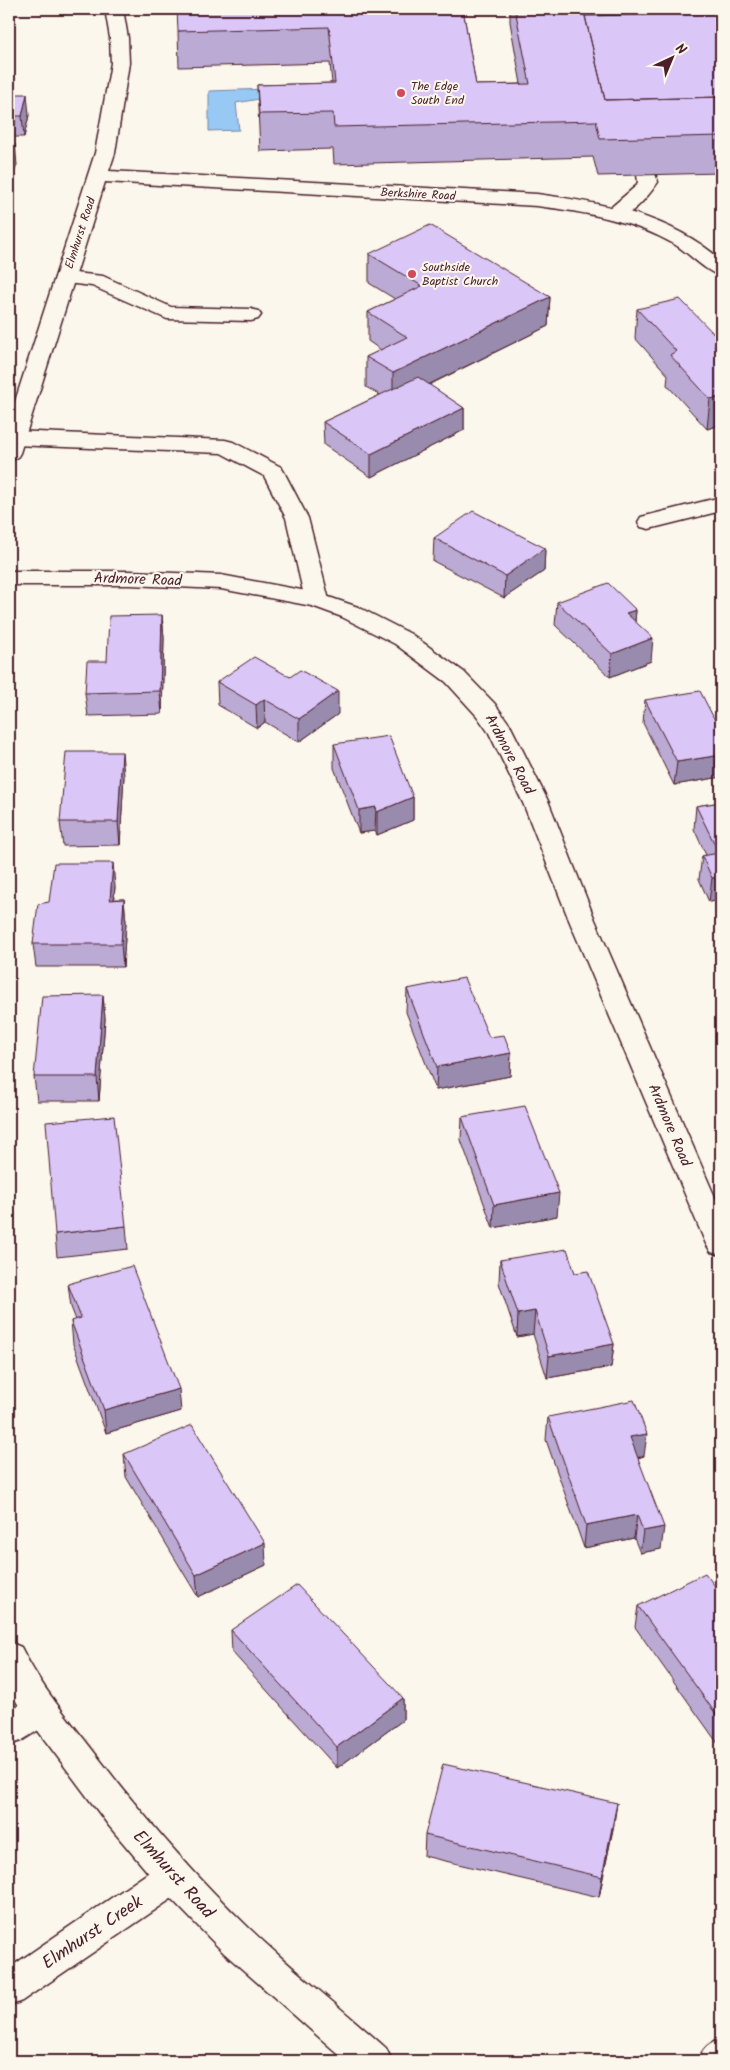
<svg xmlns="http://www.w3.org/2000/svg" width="730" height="2070" viewBox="0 0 730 2070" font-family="Kalam,sans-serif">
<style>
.water{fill:#98c8f4;stroke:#7984a4}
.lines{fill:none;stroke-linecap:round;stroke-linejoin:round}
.service-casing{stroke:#4a1f2b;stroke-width:3}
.minor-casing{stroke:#4a1f2b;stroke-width:3}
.service{fill:#fbf7ec;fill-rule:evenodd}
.minor{fill:#fbf7ec;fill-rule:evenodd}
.wall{fill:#bbaad4;stroke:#4a1f2b}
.shaded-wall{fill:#998bad;stroke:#4a1f2b}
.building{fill:#dac6f7;stroke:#4a1f2b}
.poi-dot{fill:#d1495b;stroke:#fbf7ec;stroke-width:2}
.labels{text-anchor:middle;stroke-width:4;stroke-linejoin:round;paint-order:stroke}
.far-poi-label{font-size:12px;fill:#4a1f2b;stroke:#fbf7ec;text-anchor:start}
.far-street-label{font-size:12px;fill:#4a1f2b;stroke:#fbf7ec}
.street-label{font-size:15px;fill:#4a1f2b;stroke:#fbf7ec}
.near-street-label{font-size:18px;fill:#4a1f2b;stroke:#fbf7ec}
</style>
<rect width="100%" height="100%" fill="#fbf7ec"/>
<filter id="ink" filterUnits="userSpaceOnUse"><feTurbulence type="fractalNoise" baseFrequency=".02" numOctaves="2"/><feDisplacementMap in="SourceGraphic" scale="10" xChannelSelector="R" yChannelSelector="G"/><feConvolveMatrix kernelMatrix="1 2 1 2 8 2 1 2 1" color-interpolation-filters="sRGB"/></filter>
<g filter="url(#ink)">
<path class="water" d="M267,89L271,97L236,103L239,130L209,131V91Z"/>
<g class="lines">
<g class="service-casing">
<path id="service" d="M647,169L654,171L658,182C648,197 627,223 608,218L605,214L608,210L636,186L638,182L637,175L640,171Z
M65,272L103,276L171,307L251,309L258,311L261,315L258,319L251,321L167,319L92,286L58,282L55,278L58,274Z
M13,431L225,440L233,442L281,467L284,472L308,518L329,600L325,605L317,607L309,605L305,600L286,518L264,476L221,453L13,445L9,443V433Z
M721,497V511L649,529L641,527L638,522L641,517Z
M41,1695L53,1699L58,1710L53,1721L21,1741L9,1745V1712L29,1699Z
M174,1859L187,1864L192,1876L187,1888L22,2001L9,2006V1968L161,1864Z"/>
</g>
<g class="minor-casing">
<path id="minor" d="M105,9H123L128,38L129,63L115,153L109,171L537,194C602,203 670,215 721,260V276C707,273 688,252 674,244C632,220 584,212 537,206L105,182L20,453L17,458L9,460V420L95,153L111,63L110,38Z
M9,571H130L221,575L317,593L358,607L411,634L464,672L495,704L510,725L549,803L595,920L721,1211V1255L711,1252L706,1244L569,920L523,803L489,733L477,716L446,682L395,644L342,617L312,606L221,589L130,585H9Z
M9,1642L21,1647C40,1686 68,1718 94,1752C142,1815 193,1874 249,1928C293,1970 341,2008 386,2048L392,2061H346L224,1953L161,1888L109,1826L9,1692Z
M721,2039V2061H698C703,2048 708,2044 721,2039Z"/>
</g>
<use href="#service" class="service"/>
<use href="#minor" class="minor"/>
</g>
<path class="wall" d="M463,9L476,85L521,84L510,22V9H721V173L598,176L593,157L334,164L333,149L260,151L257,85L332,83L330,63L179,67L178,31Z
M9,94L29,115L24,137H9Z
M369,254L550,297L548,326L429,385L464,408V430L371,477L324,445L323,422L380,395L366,387V357L381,350L368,341V312L395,299L369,283Z
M637,309L721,341V431L717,426L707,429L667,385L668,375L635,338Z
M434,538L545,548L544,571L504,598L433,561Z
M557,602L636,610L635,621L651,661L610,677L555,625Z
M162,615L164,638L162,714L88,716L85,693L107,661Z
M290,677L338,714L299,742L265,722L257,728L218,705L217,682Z
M645,700L721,732V777L674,785L643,723Z
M334,744L413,797V820L377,835L375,831L359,833L334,768Z
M124,775L120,845L63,846L60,822Z
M721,802V900L709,902L699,879L702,856L706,855L694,829L696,806Z
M115,886L114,899H124L126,923L123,967H36L33,944L49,902Z
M407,989L489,1037L511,1053L510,1076L436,1090L406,1012Z
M103,995L105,1019L99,1101H37L34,1077Z
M462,1117L557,1216L493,1228L461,1140Z
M126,1226L128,1249L57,1257L55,1234Z
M500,1260L575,1273L614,1344L611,1367L547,1378L533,1334L517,1337L499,1283Z
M68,1284L181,1411L106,1433L73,1344L71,1321L76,1320L71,1307Z
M548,1417L644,1456L638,1458L661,1549L640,1553L634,1538L584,1548L546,1440Z
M124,1454L266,1565L198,1597L126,1477Z
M721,1594V1748L635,1627L638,1606Z
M231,1630L403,1698V1720L337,1768L232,1652Z
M614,1824L599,1897L424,1856L425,1835Z"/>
<path class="shaded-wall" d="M27,94L29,115L24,137L22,116Z
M15,144L17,165L9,186V159Z
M550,297L548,326L393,402V373Z
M721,344V367L714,346Z
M721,397L717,426L707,429L710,399Z
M464,408V430L371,477V454Z
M545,548L544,571L504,598L505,576Z
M636,610L634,633L626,613Z
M162,615L164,638L162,714L160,691Z
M653,638L651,661L610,677L612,654Z
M338,691V714L299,742V719Z
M264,699L265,722L257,728L256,705Z
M122,752L124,775L120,845L118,822Z
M721,755V777L674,785L677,762Z
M413,797V820L377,835V812Z
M376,807L375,831L359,833V810Z
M113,863L115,886L112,923L110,900Z
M721,877V900L709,902L712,878Z
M124,899L126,923L123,967L121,944Z
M103,995L105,1019L99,1101L97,1077Z
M511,1053L510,1076L436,1090L437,1067Z
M559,1193L557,1216L493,1228L494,1205Z
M535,1311L533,1334L517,1337L518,1314Z
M614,1344L611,1367L547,1378L549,1356Z
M179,1389L181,1411L106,1433L104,1410Z
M647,1434L644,1456L627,1460L630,1437Z
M637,1515L634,1538L584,1548L586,1525Z
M664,1527L661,1549L640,1553L643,1531Z
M265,1543L266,1565L198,1597L196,1575Z
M403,1698V1720L337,1768V1747Z
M617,1803L614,1824L599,1897L602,1877Z"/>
<path class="building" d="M177,9H463L476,85L530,84L515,9H721L584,12L605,100L721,97V136L600,139L596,121L334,127L333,113L259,114L257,85L335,83L329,27L178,31Z
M721,13V97L605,100L585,16Z
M9,94H27L22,116H9Z
M9,143L15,144L9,159Z
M430,225L550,297L393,373L366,357L407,337L368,312L422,286L369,254Z
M680,299L721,341V344L714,346L721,354V397L710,399L670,355L676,351L637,309Z
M418,377L464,408L371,454L323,422Z
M473,511L545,548L505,576L434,538Z
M608,583L636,610L626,613L653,638L612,654L557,602Z
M162,615L160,691L85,693L87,661H107L109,616Z
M254,657L290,677L300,670L338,691L299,719L264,699L256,705L217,682Z
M700,691L721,732V755L677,762L645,700Z
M389,736L413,797L377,812L376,807L359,810L334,744Z
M66,752H122L118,822H60Z
M721,802V877L712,878L702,856L719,853L696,806Z
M54,863H113L110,900L124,899L121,944H33L38,904L49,902Z
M464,978L489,1037L504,1035L511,1053L437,1067L407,989Z
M103,995L97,1077H34L42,996Z
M525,1106L559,1193L494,1205L462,1117Z
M114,1116L126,1226L55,1234L46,1122Z
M567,1249L575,1273L588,1271L614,1344L549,1356L535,1311L518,1314L500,1260Z
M132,1266L179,1389L104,1410L71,1321L81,1318L68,1284Z
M634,1400L647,1434L630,1437L664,1527L643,1531L637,1515L586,1525L548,1417Z
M192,1425L265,1543L196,1575L124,1454Z
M705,1573L721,1594V1721L638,1606Z
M297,1585L403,1698L337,1747L231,1630Z
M443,1764L617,1803L602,1877L425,1835Z"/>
</g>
<g class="poi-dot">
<circle cx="401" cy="93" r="5"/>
<circle cx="412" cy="274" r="5"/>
</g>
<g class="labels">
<g class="far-poi-label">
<text x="411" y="90">The Edge<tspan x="411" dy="14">South End</tspan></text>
<text x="422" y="271">Southside<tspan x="422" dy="14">Baptist Church</tspan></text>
</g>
<g class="far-street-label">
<text transform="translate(418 194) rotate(3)" y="4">Berkshire Road</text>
<text transform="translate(80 233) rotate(-72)" y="4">Elmhurst Road</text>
</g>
<g class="street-label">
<text transform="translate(138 579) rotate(2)" y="5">Ardmore Road</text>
<text transform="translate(510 754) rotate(62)" y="5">Ardmore Road</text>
<text transform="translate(670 1125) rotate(67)" y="5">Ardmore Road</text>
</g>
<g class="near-street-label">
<text transform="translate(174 1874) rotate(48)" y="6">Elmhurst Road</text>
<text transform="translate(92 1932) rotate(-34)" y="6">Elmhurst Creek</text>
</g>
</g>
<rect width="730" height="2070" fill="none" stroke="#fbf7ec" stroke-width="30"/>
<rect x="15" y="15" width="700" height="2040" fill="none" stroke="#4a1f2b" stroke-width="2" filter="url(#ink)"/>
<g transform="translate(672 58) rotate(44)" stroke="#fbf7ec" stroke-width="4" paint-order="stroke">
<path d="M0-4L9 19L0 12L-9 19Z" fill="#4a1f2b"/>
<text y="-8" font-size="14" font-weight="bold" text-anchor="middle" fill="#4a1f2b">N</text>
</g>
</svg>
